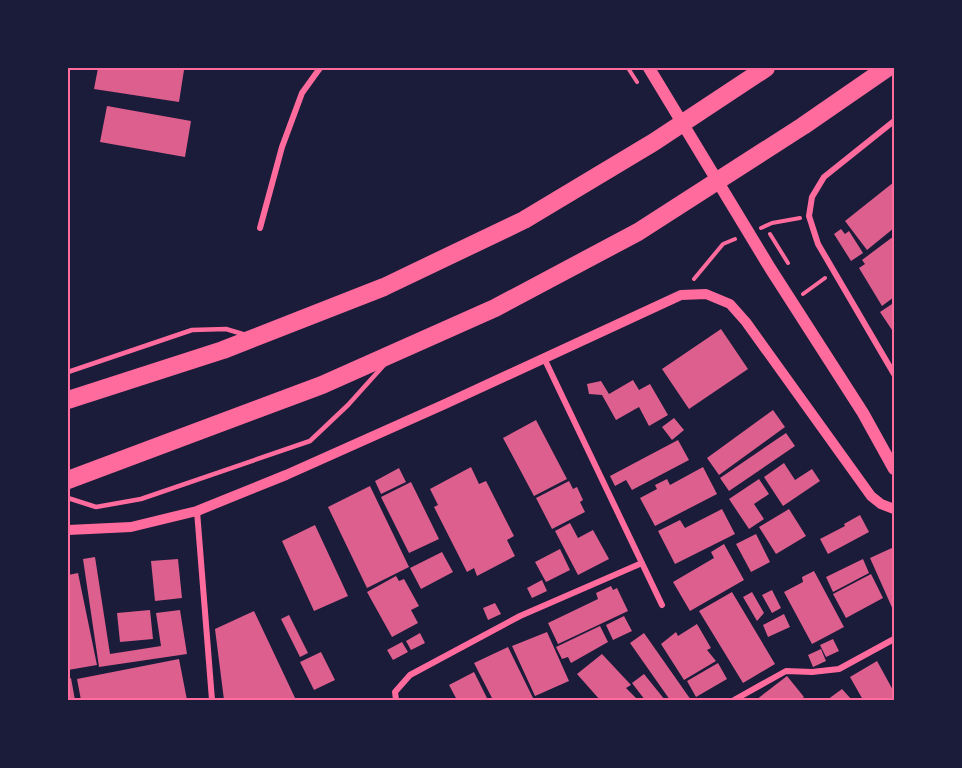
<svg xmlns="http://www.w3.org/2000/svg" width="962" height="768" viewBox="0 0 962 768" font-family="Karla,sans-serif">
<style>
.building{fill:#dd5f8e}
.lines{fill:none;stroke-linecap:round;stroke-linejoin:round}
.path{stroke:#ff6b9d;stroke-width:4}
.service{stroke:#ff6b9d;stroke-width:4.5}
.minor{stroke:#ff6b9d;stroke-width:6}
.tertiary{stroke:#ff6b9d;stroke-width:10}
.secondary{stroke:#ff6b9d;stroke-width:12}
.motorway{stroke:#ff6b9d;stroke-width:18}
.neatline{fill:none;stroke:#ff6b9d;stroke-width:2}
</style>
<rect width="100%" height="100%" fill="#1b1b3a"/>
<path class="building" d="M98,68H166L184,70L179,102L94,89Z
M107,106L191,121L185,157L100,142Z
M894,182V228L867,250L845,221Z
M841,229L845,234L849,231L863,253L851,261L834,234Z
M894,236V297L882,306L859,268L865,264L862,260Z
M892,304L894,308V333L880,312Z
M721,329L748,369L689,409L662,369Z
M633,380L639,390L650,384L668,415L649,426L639,407L616,420L602,395L589,394L587,384L601,381L609,394Z
M773,410L785,427L719,475L707,458Z
M674,418L684,430L672,440L662,427Z
M536,420L567,479L534,496L503,438Z
M786,433L795,446L729,491L720,478Z
M678,440L689,460L632,490L626,480L615,486L610,476Z
M784,463L795,480L812,469L820,481L783,506L764,477Z
M471,467L479,484L486,481L514,536L507,540L515,556L477,576L474,568L467,572L434,507L438,505L430,489Z
M703,467L717,494L655,526L640,498L657,489L655,485L667,479L670,485Z
M399,468L406,482L381,494L375,481Z
M759,479L769,494L754,504L764,519L749,529L729,499Z
M569,481L573,489L577,487L583,500L580,502L585,512L552,529L536,498Z
M411,482L439,539L409,553L381,497Z
M370,486L409,567L367,588L328,507Z
M722,509L735,534L675,564L658,531L680,520L685,528Z
M789,509L806,536L776,554L759,527Z
M860,515L869,532L828,554L820,539L845,526L844,524Z
M570,523L578,538L593,530L609,559L578,575L555,531Z
M315,525L348,596L314,611L282,541Z
M756,534L770,562L751,572L736,544Z
M724,544L744,580L690,611L673,582L714,558L711,552Z
M894,547V612L870,558Z
M560,549L570,570L546,582L535,562Z
M442,552L453,572L421,589L410,568Z
M95,557L110,654L161,646L156,613L180,610L187,654L99,667L83,559Z
M178,559L182,598L155,601L151,561Z
M863,559L869,573L833,592L826,577Z
M814,571L844,627L812,644L784,592L803,582L802,577Z
M78,573L97,665L68,670V575Z
M871,574L883,598L846,618L833,594Z
M396,576L399,581L404,579L419,606L411,610L418,623L392,637L367,592Z
M542,580L547,591L532,598L527,588Z
M611,586L613,590L617,588L628,611L558,644L548,623L598,599L596,593Z
M772,590L781,608L772,613L762,595Z
M732,592L775,664L743,683L699,611Z
M752,592L764,613L757,621L743,597Z
M495,603L501,614L488,620L483,608Z
M150,610L153,639L120,642L117,613Z
M254,611L296,700H224L215,629Z
M784,614L790,627L768,637L763,625Z
M289,615L308,653L300,657L281,619Z
M624,616L632,631L613,640L606,625Z
M697,624L711,648L707,650L716,661L684,680L661,644L676,632L678,636Z
M600,626L608,642L571,663L568,657L562,659L556,647Z
M547,632L569,681L535,696L512,646Z
M420,633L425,643L411,650L406,641Z
M644,633L691,700H670L630,643Z
M833,639L839,651L826,657L820,645Z
M402,642L408,652L393,660L387,650Z
M508,647L534,700H493L474,663Z
M821,649L826,661L813,667L808,655Z
M321,652L335,680L314,690L300,662Z
M602,654L631,685L626,688L638,700H600L577,674Z
M179,659L187,700H81L77,679Z
M877,661L894,692V700H863L850,677Z
M718,663L727,679L696,697L687,681Z
M474,672L488,700H457L449,685Z
M644,674L665,700H645L632,683Z
M787,676L804,697L800,700H756Z
M71,678L75,700H68V679Z
M842,689L852,700H827Z"/>
<g class="lines">
<path class="path" d="M628,68L637,82
M761,228L772,223L800,218
M770,234L788,263
M694,279L723,244L735,239
M803,294L825,278"/>
<path class="service" d="M68,372L192,330L226,329L246,335
M68,498L96,507L141,499L310,441L348,405L384,365"/>
<path class="minor" d="M894,121L824,177L812,197L809,216L818,244L894,374
M260,228L282,147L302,93L320,68
M544,358L662,605
M197,511L212,700
M396,700L395,692L410,675L520,616L642,563
M734,700L786,671L812,672L839,669L894,639"/>
<path class="tertiary" d="M68,530L131,527L197,511L286,475L445,404L681,295L706,294L730,304L746,322L871,496L881,504L894,509"/>
<path class="secondary" d="M649,68L770,268L863,413L894,469"/>
<path class="motorway" d="M68,400L223,350L384,287L524,220L654,142L766,68
M68,480L322,385L495,308L638,232L803,126L887,68"/>
</g>
<rect width="962" height="768" fill="none" stroke="#1b1b3a" stroke-width="138"/>
<rect x="69" y="69" width="824" height="630" class="neatline"/>
</svg>
